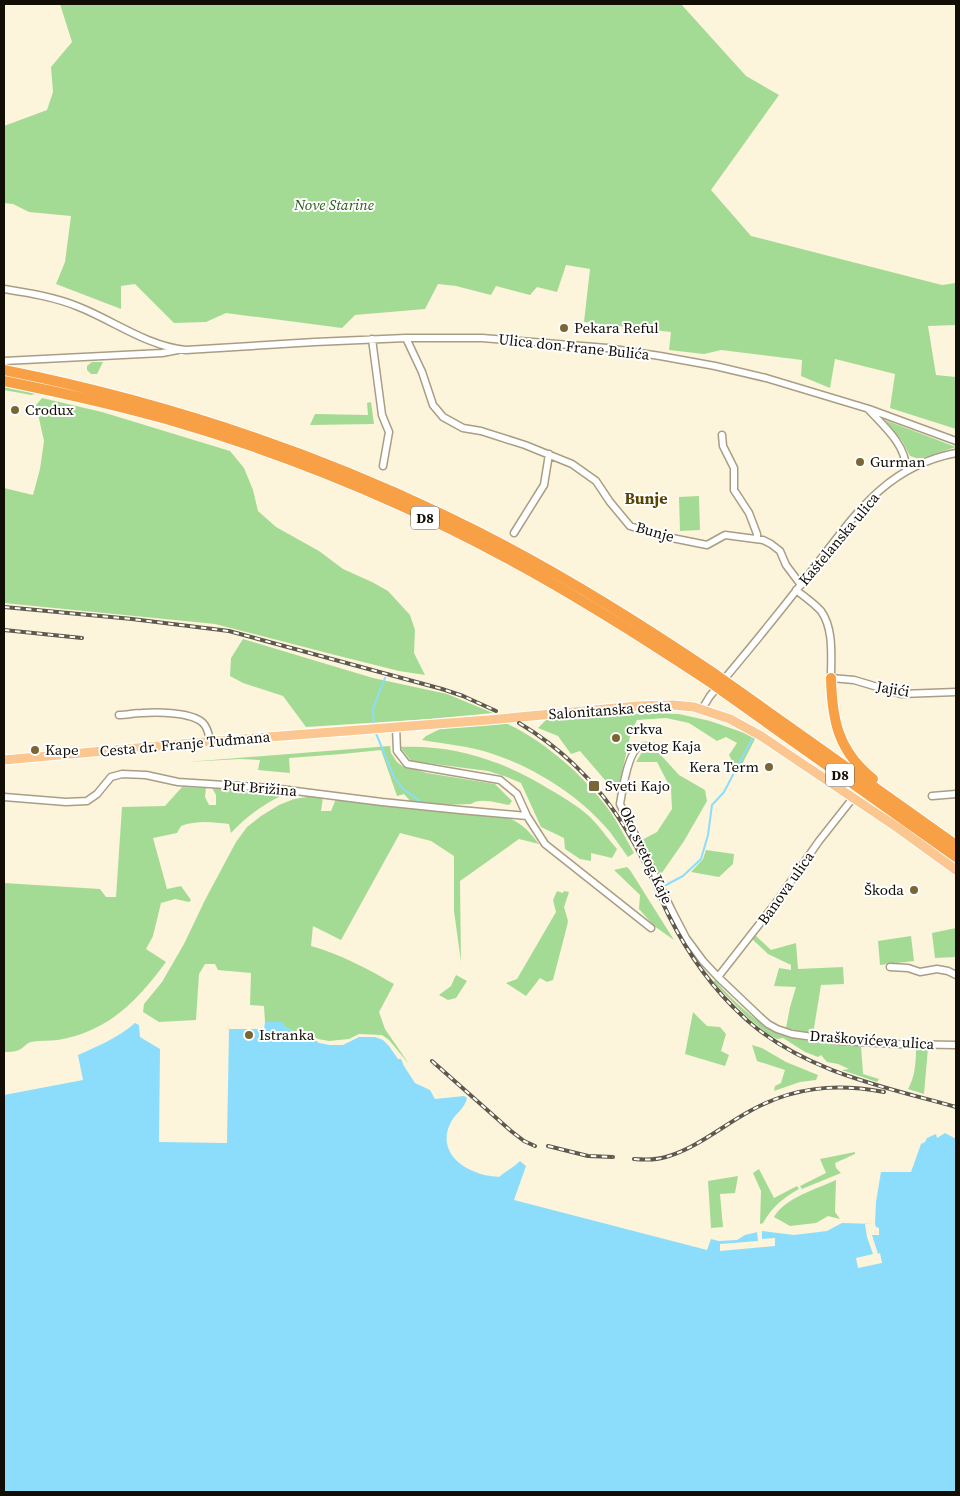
<svg xmlns="http://www.w3.org/2000/svg" width="960" height="1496" viewBox="0 0 960 1496" font-family="'Source Serif 4',serif">
<style>
.green{fill:#a4db94}
.water{fill:#8cddfb}
.pier{fill:#fdf4dc}
.lines{fill:none;stroke-linecap:round;stroke-linejoin:round}
.stream{stroke:#8cddfb;stroke-width:2}
.minor-casing{stroke:#a99e83;stroke-width:9}
.major-casing{stroke:#fff;stroke-width:11}
.highway-casing{stroke:#fff;stroke-width:12}
.minor{stroke:#fff;stroke-width:6}
.major{stroke:#fbc68f;stroke-width:9}
.highway{stroke:#f8a045;stroke-width:10}
.rail-casing{stroke:#5f594b;stroke-width:4}
.rail{stroke:#fff;stroke-width:2;stroke-dasharray:5.5;stroke-linecap:butt}
.highway-bridge-casing{stroke:#fff;stroke-width:12;stroke-linecap:butt}
.highway-bridge{stroke:#f8a045;stroke-width:10}
.poi-dot{fill:#7a6635;stroke:#fff;stroke-width:2}
.labels{text-anchor:middle;stroke-width:4;stroke-linejoin:round;paint-order:stroke}
.shield{fill:#fff;stroke:#595650;stroke-width:1}
.shield-label{font-size:14px;font-weight:bold;fill:#120e05}
.park-label{font-size:15px;font-style:italic;fill:#275a16;stroke:#fff}
.poi-label{font-size:15px;fill:#120e05;stroke:#fff;text-anchor:start}
.street-label{font-size:15px;fill:#120e05;stroke:#fff}
.neighbourhood-label{font-size:16px;font-weight:bold;fill:#594302;stroke:#fff}
</style>
<rect width="100%" height="100%" fill="#fdf4dc"/>
<path class="green" d="M60,4H681L746,76L779,95L711,190L751,236L942,285L956,283V325L928,326L936,375L956,377V429L890,408L895,374L835,359L830,388L801,376L802,360L721,350L704,354L669,350L671,332L584,322L590,269L566,265L557,292L537,287L530,295L496,286L491,295L456,286L438,284L425,309L355,315L342,328L226,313L206,322L174,323L135,284L121,286V309L56,284L65,262L71,216L29,212L13,204L4,203V126L47,110L53,92L51,67L72,42Z
M92,362H103L97,374H91L87,370V366Z
M4,386L34,392L35,394L31,395L4,390Z
M42,398L102,412L230,451L244,468L253,490L258,511L276,527L319,551L343,569L372,582L388,591L410,615L415,630L414,653L425,675L399,671L335,655L215,624L4,603V488L33,495L40,469L44,441L36,405Z
M371,402L374,424L310,425L315,414L368,415L367,403Z
M885,420L956,447L919,459L910,456L902,441Z
M699,496L700,530L680,531L679,497Z
M243,639L373,678L447,694L493,713L430,719L306,727L283,696L243,683L230,676L231,658Z
M650,713L679,714L710,721L756,737L738,772L729,755L737,743L726,737L717,741L689,723L666,718L637,720L631,732L617,794L580,751L571,754L558,736L538,728L546,720Z
M503,722C542,738 587,778 611,813C619,825 626,839 634,853L628,857C622,849 616,840 610,832C580,796 534,767 490,753C468,746 445,744 422,740L426,736L446,726Z
M390,746L391,753L397,762L402,766L427,773L495,784L512,801L509,805C497,803 481,797 471,804L444,805L411,802L404,794L397,796L381,750L342,754L289,758L290,773L258,770L260,760L240,759L187,762Z
M400,747C453,744 504,761 549,789C563,797 578,806 590,817C600,827 608,839 617,849L612,858L591,853V861L580,859L565,849L564,838L541,827L521,783L507,777L488,771L411,761Z
M642,752L659,753L679,775L705,790L707,801L684,841L659,877L640,841L657,832L672,809L671,789L657,762H636Z
M182,787L206,788L205,797L209,805H216V795L212,788L281,796C262,805 246,817 231,833L229,824C212,822 197,820 181,826L177,833L153,838L167,889L181,886L191,900L189,902L175,899L161,903L153,936L146,949L166,962C137,1001 109,1031 58,1040C49,1041 40,1040 31,1042C26,1043 24,1048 19,1050C14,1052 8,1052 4,1052V883L100,889L106,897H116L122,807L165,806Z
M307,797H323L321,811H331L336,799L509,818C524,825 529,831 539,844L519,839L460,881L461,962L454,911V856L431,841L400,833L341,940L313,926L311,946C340,954 368,969 394,984L379,1012L385,1029L409,1064L389,1040L382,1035L359,1034L349,1039L329,1041L318,1039L303,1031H293L274,1022H265L264,1006L250,1005L251,973L218,970L215,964H205L199,974L196,1020L159,1022L143,1012L144,1004L162,982L184,944L205,900L236,842L247,827L261,816L279,805L294,799Z
M706,850L734,854L733,864L719,877L691,872L703,859Z
M627,867L630,870L674,940L654,926L639,909L640,895L614,870Z
M557,891L563,893L564,891L569,892L564,907L568,921L567,926L553,980L547,982L540,978L526,996L506,983L517,979L556,912L553,900Z
M956,928V957L935,958L932,933Z
M754,934L771,950L796,943L798,969L843,967L844,984L821,985L813,1034L786,1028L790,1007L796,987L774,986L779,968L791,970V965L768,954L751,938Z
M911,936L914,961L880,965L878,941Z
M456,975L467,981L456,998L448,1000L439,995L451,986Z
M715,980C729,997 760,1027 781,1034C801,1042 840,1046 861,1046L863,1074L879,1079L877,1082L842,1070L849,1069L838,1064L827,1062L821,1055L818,1057L805,1052L783,1038L777,1039L768,1034L747,1017L715,984L713,982Z
M693,1012L707,1026L720,1027L726,1034L721,1051L729,1055L725,1066L685,1054Z
M752,1045L762,1048L786,1062L818,1075L816,1080L800,1082L774,1091L775,1086L781,1083L785,1070L757,1061Z
M916,1048H928L924,1094L908,1089C915,1077 916,1062 916,1048Z
M855,1152V1154L835,1163L836,1168L841,1173L802,1189L800,1186L826,1173L820,1159Z
M759,1169L774,1198L797,1186L799,1189C782,1199 774,1205 763,1223L760,1224L761,1191L753,1173Z
M738,1176L735,1193L720,1194L723,1227L711,1228L708,1181Z
M836,1180L835,1212L840,1219L828,1216L816,1223L790,1226L774,1217C785,1198 816,1189 836,1180Z"/>
<path class="water" d="M265,1022H282L286,1027L293,1031H303L319,1043L330,1045H343L359,1037H375L383,1040L389,1046L398,1059H401L404,1066L415,1083L430,1090L435,1099L464,1096L467,1098C465,1109 454,1114 450,1124C440,1145 453,1163 473,1171C481,1175 490,1176 499,1177C506,1171 513,1168 520,1161L526,1166L514,1200L707,1250L711,1239L719,1241L737,1240L745,1235L762,1231L794,1235L827,1231L842,1223L875,1224L876,1202L881,1172H911L921,1144L925,1142L927,1138L936,1134L937,1138L945,1133L956,1139V1492H4V1095L83,1080L78,1055C98,1046 118,1038 135,1023L139,1025L140,1037L160,1049L159,1142L227,1143L229,1029H264Z"/>
<path class="pier" d="M865,1224H875L876,1227L879,1228V1235H872L878,1254L880,1253L882,1263L858,1268L856,1258L873,1254L867,1237Z
M757,1231H762V1239L775,1238V1246L720,1251V1244L758,1241Z"/>
<g class="lines">
<path class="stream" d="M374,726L373,709L377,698L385,678
M375,731L394,777L403,789L420,801
M664,886L683,876L701,859L708,835L712,805L724,792L753,737"/>
<g class="minor-casing">
<path id="minor" d="M4,289C29,293 55,297 79,307C114,321 147,346 186,350L315,342L406,338H482L607,348L660,356L715,366L766,378L869,409L956,441
M406,338L422,372L433,405L443,417L463,428L481,431L525,445L572,464L596,481L610,502L630,526L662,536L707,545L725,535L763,540L771,544L780,551L786,565L801,585
M372,339L382,415L389,432L383,466
M4,361L162,353L178,350
M869,410C884,426 907,446 906,470
M722,435L723,446L734,468V490L749,513L757,534V539
M514,533L544,485L549,454
M796,590C805,597 814,603 821,611C834,629 831,656 831,678L854,680L901,694L956,692
M702,709L710,696C743,657 775,618 806,578C850,523 881,467 956,453
M119,715C127,715 134,713 142,713C157,712 192,712 203,723C208,728 209,735 210,741
M396,727L397,751L407,764L500,780L517,794L527,816L545,844L651,928
M663,748C656,747 646,745 639,747C628,752 622,792 620,804L672,911L686,938L703,961L718,977L760,1017L768,1024L777,1029L792,1034L841,1041L896,1044L956,1045
M932,796L956,794
M4,797L66,802L87,801L97,794L111,777L122,774L146,775L178,782L272,788L382,802L460,810L527,816
M890,967L908,968L920,972L937,969L948,971L956,975
M718,977L775,904L819,841L853,798"/>
</g>
<g class="major-casing">
<path id="major" d="M4,760L204,742L488,720L638,706L673,705L694,707L730,719L761,736L898,828L956,870"/>
</g>
<g class="highway-casing">
<path id="highway" d="M4,370C159,401 310,450 452,519C544,563 631,617 715,674
M4,381C58,392 113,404 166,419C281,452 396,499 501,555C573,593 642,637 710,682
M831,678C832,720 838,751 873,779
M732,686L956,845
M725,693L956,857"/>
</g>
<use href="#minor" class="minor"/>
<use href="#major" class="major"/>
<use href="#highway" class="highway"/>
<g class="rail-casing">
<path id="rail" d="M4,607L132,619L229,631L442,689L463,696L496,711
M4,630L82,638
M519,723C566,751 604,790 631,838C646,863 656,890 669,916C689,956 715,992 748,1021C806,1072 885,1087 956,1107
M432,1061L511,1131L524,1141L535,1146
M548,1146L588,1156L613,1157
M634,1159C646,1160 658,1160 669,1156C696,1148 724,1125 750,1111C793,1087 835,1083 884,1092"/>
</g>
<use href="#rail" class="rail"/>
<g class="highway-bridge-casing">
<path id="highway-bridge" d="M715,674L732,686
M710,682L725,693"/>
</g>
<use href="#highway-bridge" class="highway-bridge"/>
</g>
<g class="poi-dot">
<circle cx="564" cy="328" r="5"/>
<circle cx="15" cy="410" r="5"/>
<circle cx="860" cy="462" r="5"/>
<circle cx="616" cy="738" r="5"/>
<circle cx="35" cy="750" r="5"/>
<circle cx="769" cy="767" r="5"/>
<rect x="588" y="780" width="12" height="12" rx="2.5"/>
<circle cx="914" cy="890" r="5"/>
<circle cx="249" cy="1035" r="5"/>
</g>
<g class="labels">
<g class="shield">
<rect x="411" y="506.5" width="28" height="23" rx="4"/>
<rect x="826" y="763.5" width="28" height="23" rx="4"/>
</g>
<g class="shield-label">
<text x="425" y="523">D8</text>
<text x="840" y="780">D8</text>
</g>
<g class="park-label">
<text x="334" y="210">Nove Starine</text>
</g>
<g class="poi-label">
<text x="574" y="333">Pekara Reful</text>
<text x="25" y="415">Crodux</text>
<text x="870" y="467">Gurman</text>
<text x="626" y="734">crkva<tspan x="626" dy="17">svetog Kaja</tspan></text>
<text x="45" y="755">Kape</text>
<text x="759" y="772" text-anchor="end">Kera Term</text>
<text x="605" y="791">Sveti Kajo</text>
<text x="904" y="895" text-anchor="end">Škoda</text>
<text x="259" y="1040">Istranka</text>
</g>
<g class="street-label">
<text transform="translate(574 347) rotate(6)" y="5">Ulica don Frane Bulića</text>
<text transform="translate(655 532) rotate(16)" y="5">Bunje</text>
<text transform="translate(839 539) rotate(-50)" y="5">Kaštelanska ulica</text>
<text transform="translate(893 689) rotate(10)" y="5">Jajići</text>
<text transform="translate(610 710) rotate(-4)" y="5">Salonitanska cesta</text>
<text transform="translate(185 744) rotate(-5)" y="5">Cesta dr. Franje Tuđmana</text>
<text transform="translate(260 788) rotate(5)" y="5">Put Brižina</text>
<text transform="translate(646 855) rotate(65)" y="5">Oko svetog Kaje</text>
<text transform="translate(786 888) rotate(-55)" y="5">Banova ulica</text>
<text transform="translate(872 1040) rotate(4)" y="5">Draškovićeva ulica</text>
</g>
<g class="neighbourhood-label">
<text x="646" y="504">Bunje</text>
</g>
</g>
<rect width="960" height="1496" fill="none" stroke="#120e05" stroke-width="10"/>
</svg>
